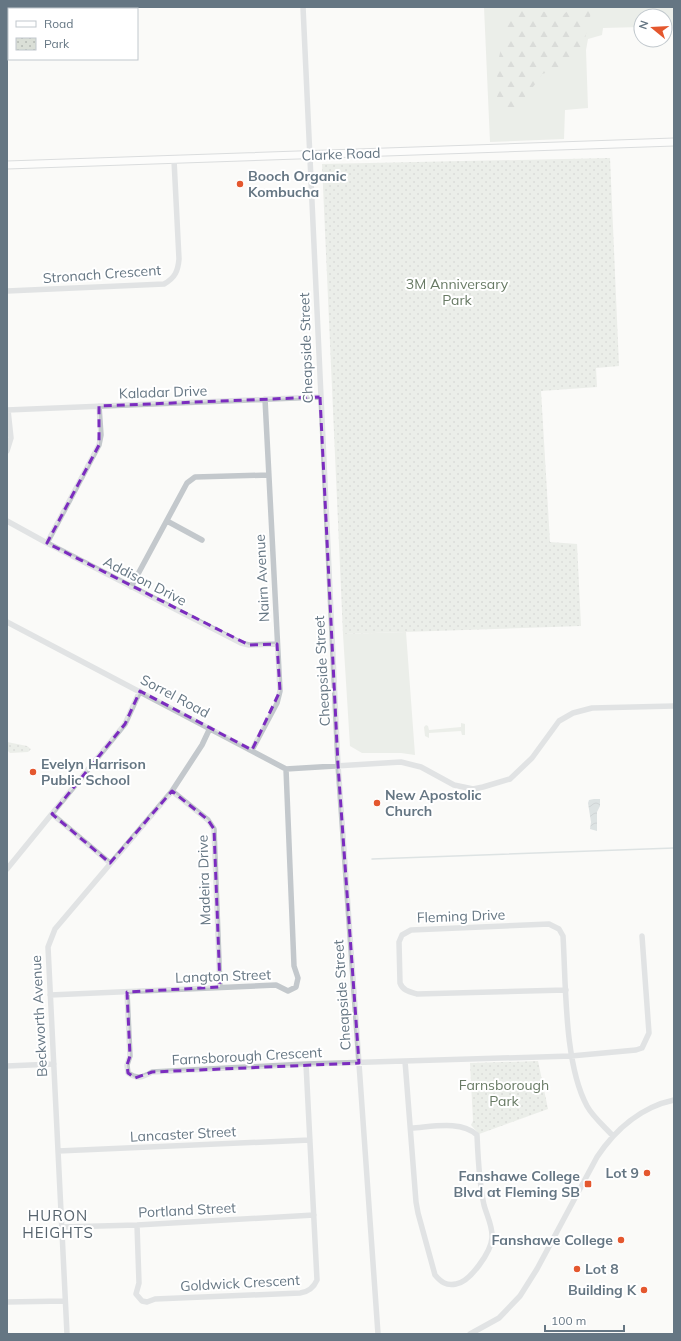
<svg xmlns="http://www.w3.org/2000/svg" width="681" height="1341" viewBox="0 0 681 1341" font-family="Mulish,sans-serif">
<style>
.grass{fill:#dadfd7}
.forest{fill:url(#forest-firs)}
.park{fill:url(#park-dots)}
.water{fill:url(#water-waves)}
.lines{fill:none;stroke-linecap:round;stroke-linejoin:round}
.stream{stroke:#bbc7cb;stroke-width:1.5}
.major-casing{stroke:#b5babe;stroke-width:9}
.minor{stroke:#c3c8cc;stroke-width:5.5}
.major{stroke:#fff;stroke-width:7}
.marked{fill:none;stroke:#7b2cbf;stroke-width:3;stroke-dasharray:8 5;stroke-linejoin:round}
.poi-dot{fill:#e4572e;stroke:#fff;stroke-width:1.5}
.labels{text-anchor:middle;stroke-width:4;stroke-linejoin:round;paint-order:stroke}
.street-label{font-size:14px;fill:#657683;stroke:#fff}
.poi-label{font-size:14px;font-weight:bold;fill:#657683;stroke:#fff;text-anchor:start}
.park-label{font-size:14px;fill:#687a64;stroke:#fff}
.neighbourhood-label{font-size:15px;letter-spacing:1px;fill:#57646e;stroke:#fff}
</style>
<defs>
<pattern id="forest-firs" width="22" height="20" patternUnits="userSpaceOnUse"><rect width="22" height="20" fill="#dadfd7"/><path d="M5 1l3.5 6h-7zM16 11l3.5 6h-7z" fill="#b4b9b4"/></pattern>
<pattern id="park-dots" width="8" height="8" patternUnits="userSpaceOnUse"><rect width="8" height="8" fill="#dadfd7"/><path d="M2 2h.1M6 6h.1" fill="none" stroke="#b4b9b4" stroke-width="1.8" stroke-linecap="round"/></pattern>
<pattern id="water-waves" width="16" height="10" patternUnits="userSpaceOnUse"><rect width="16" height="10" fill="#bbc7cb"/><path d="M0 5q4-4 8 0t8 0" fill="none" stroke="#9ca6aa"/></pattern>
</defs>
<rect width="100%" height="100%" fill="#fafaf8"/>
<path class="grass" d="M484,7H674V26L665,27V16H641V27L603,28L602,35L588,39L586,50L588,108L565,110L564,139L490,142Z
M406,632L415,755L401,753H362L350,746L343,634Z
M461,723L465,724V735H462L461,731L429,733V738L425,736L424,727L426,725L428,726L429,730L461,727Z"/>
<path class="forest" d="M572,7H583L591,12C584,48 580,64 542,74C534,89 524,93 519,110L512,112L495,107L499,87L496,69L510,13L521,9L564,14Z"/>
<path class="park" d="M610,158L619,366L596,368L597,387L541,391L550,542L577,544L581,626L343,634L322,164Z
M7,742L27,746L31,749L28,752L10,753L7,750Z
M538,1061L548,1109L479,1134L471,1125L473,1121L470,1063Z"/>
<path class="water" d="M594,799H600V806L597,812V831L590,829L591,822L588,803L589,800Z"/>
<g class="lines">
<path class="stream" d="M372,859L674,848"/>
<g class="major-casing">
<path id="major" d="M7,165L674,142"/>
</g>
<path class="minor" d="M303,7L338,765L378,1334
M7,291L164,284C175,278 178,271 179,259L174,160
M7,410L320,397
M7,451L11,438L8,410
M7,521L47,543L241,643L249,645L277,644
M167,521L202,540
M47,543L99,445L101,435L99,406
M131,587L187,483L195,477L269,475
M7,622L286,769L401,762L421,767L454,785L473,789L483,787L510,779L532,758L559,721L573,713L592,708L674,706
M252,750L277,703L280,691L265,399
M172,791L208,820L214,829L220,987
M52,814L110,863
M7,869L125,724L140,691
M566,990L417,994C410,992 403,991 400,983L399,942L402,935L411,930L549,924L559,929L563,936C566,984 564,1064 587,1106C593,1117 604,1126 613,1136
M127,992L130,1056L127,1065L128,1073C137,1079 142,1078 152,1072L306,1064L571,1056L636,1050L642,1048L649,1033L642,936
M50,995L276,985L288,991L296,987L298,978L294,966L286,769
M405,1061L416,1202L418,1213L435,1275C441,1282 446,1286 456,1284C470,1282 491,1252 492,1238C493,1227 487,1216 484,1205C479,1183 478,1158 477,1135C461,1120 431,1127 411,1128
M7,1066L54,1064
M58,1151L310,1140
M137,1225L139,1283L136,1294L142,1301L147,1302L155,1299L300,1293C308,1292 314,1287 317,1280L306,1064
M62,1227L137,1225L314,1215
M7,1302L65,1301
M67,1334L48,947L55,929L172,791L202,745L210,728
M470,1334L499,1318L520,1296L537,1269L597,1157C615,1130 641,1107 674,1100"/>
<use href="#major" class="major"/>
</g>
<path d="M0 0H681V1341H0ZM320,397L338,765L359,1063L152,1072L135,1078L128,1073L127,1065L130,1056L127,992L220,987L214,829L208,820L172,791L110,863L52,814L125,724L140,691L252,750L280,691L277,644L249,645L47,543L99,445V406Z" fill="#fafaf8" fill-opacity=".55" fill-rule="evenodd"/>
<path class="marked" d="M320,397L338,765L359,1063L152,1072L135,1078L128,1073L127,1065L130,1056L127,992L220,987L214,829L208,820L172,791L110,863L52,814L125,724L140,691L252,750L280,691L277,644L249,645L47,543L99,445V406Z"/>
<g class="poi-dot">
<circle cx="240" cy="184" r="4"/>
<circle cx="33" cy="772" r="4"/>
<circle cx="377" cy="803" r="4"/>
<circle cx="647" cy="1173" r="4"/>
<rect x="584" y="1180" width="8" height="8" rx="2"/>
<circle cx="621" cy="1240" r="4"/>
<circle cx="577" cy="1269" r="4"/>
<circle cx="644" cy="1290" r="4"/>
</g>
<g class="labels">
<g class="street-label">
<text transform="translate(341 154) rotate(-2)" y="5">Clarke Road</text>
<text transform="translate(102 274) rotate(-4)" y="5">Stronach Crescent</text>
<text transform="translate(306 348) rotate(-92)" y="5">Cheapside Street</text>
<text transform="translate(163 392) rotate(-2)" y="5">Kaladar Drive</text>
<text transform="translate(262 578) rotate(-93)" y="5">Nairn Avenue</text>
<text transform="translate(145 581) rotate(27)" y="5">Addison Drive</text>
<text transform="translate(322 671) rotate(-93)" y="5">Cheapside Street</text>
<text transform="translate(175 696) rotate(28)" y="5">Sorrel Road</text>
<text transform="translate(204 880) rotate(-92)" y="5">Madeira Drive</text>
<text transform="translate(461 916) rotate(-2)" y="5">Fleming Drive</text>
<text transform="translate(223 976) rotate(-2)" y="5">Langton Street</text>
<text transform="translate(342 995) rotate(-94)" y="5">Cheapside Street</text>
<text transform="translate(39 1016) rotate(-93)" y="5">Beckworth Avenue</text>
<text transform="translate(247 1056) rotate(-3)" y="5">Farnsborough Crescent</text>
<text transform="translate(183 1134) rotate(-3)" y="5">Lancaster Street</text>
<text transform="translate(187 1210) rotate(-3)" y="5">Portland Street</text>
<text transform="translate(240 1283) rotate(-3)" y="5">Goldwick Crescent</text>
</g>
<g class="poi-label">
<text x="248" y="181">Booch Organic<tspan x="248" dy="16">Kombucha</tspan></text>
<text x="41" y="769">Evelyn Harrison<tspan x="41" dy="16">Public School</tspan></text>
<text x="385" y="800">New Apostolic<tspan x="385" dy="16">Church</tspan></text>
<text x="639" y="1178" text-anchor="end">Lot 9</text>
<text x="580" y="1181" text-anchor="end">Fanshawe College<tspan x="580" dy="16">Blvd at Fleming SB</tspan></text>
<text x="613" y="1245" text-anchor="end">Fanshawe College</text>
<text x="585" y="1274">Lot 8</text>
<text x="636" y="1295" text-anchor="end">Building K</text>
</g>
<g class="park-label">
<text x="457" y="289">3M Anniversary<tspan x="457" dy="16">Park</tspan></text>
<text x="504" y="1090">Farnsborough<tspan x="504" dy="16">Park</tspan></text>
</g>
<g class="neighbourhood-label">
<text x="58" y="1221">HURON<tspan x="58" dy="17">HEIGHTS</tspan></text>
</g>
</g>
<rect width="681" height="1341" fill="none" stroke="#657683" stroke-width="16"/>
<rect x="8" y="8" width="130" height="52" fill="#ffffff" stroke="#c1c8cd"/>
<rect x="16" y="21" width="20" height="6" fill="#ffffff" stroke="#c1c8cd"/>
<text x="44" y="28" font-size="12" fill="#657683">Road</text>
<rect x="16" y="38" width="20" height="12" fill="url(#park-dots)" stroke="#c1c8cd"/>
<text x="44" y="48" font-size="12" fill="#657683">Park</text>
<g transform="translate(653 28) rotate(288)"><circle r="19" fill="#ffffff" stroke="#c1c8cd"/>
<path d="M0-3L7 15L0 10L-7 15Z" fill="#e4572e"/>
<text y="-6" font-size="11" font-weight="bold" text-anchor="middle" fill="#657683">N</text>
</g>
<path d="M545 1325v6h79v-6" fill="none" stroke="#657683" stroke-width="2"/>
<text x="551" y="1325" font-size="12" fill="#657683" stroke="#ffffff" stroke-width="3" paint-order="stroke">100 m</text>
</svg>
